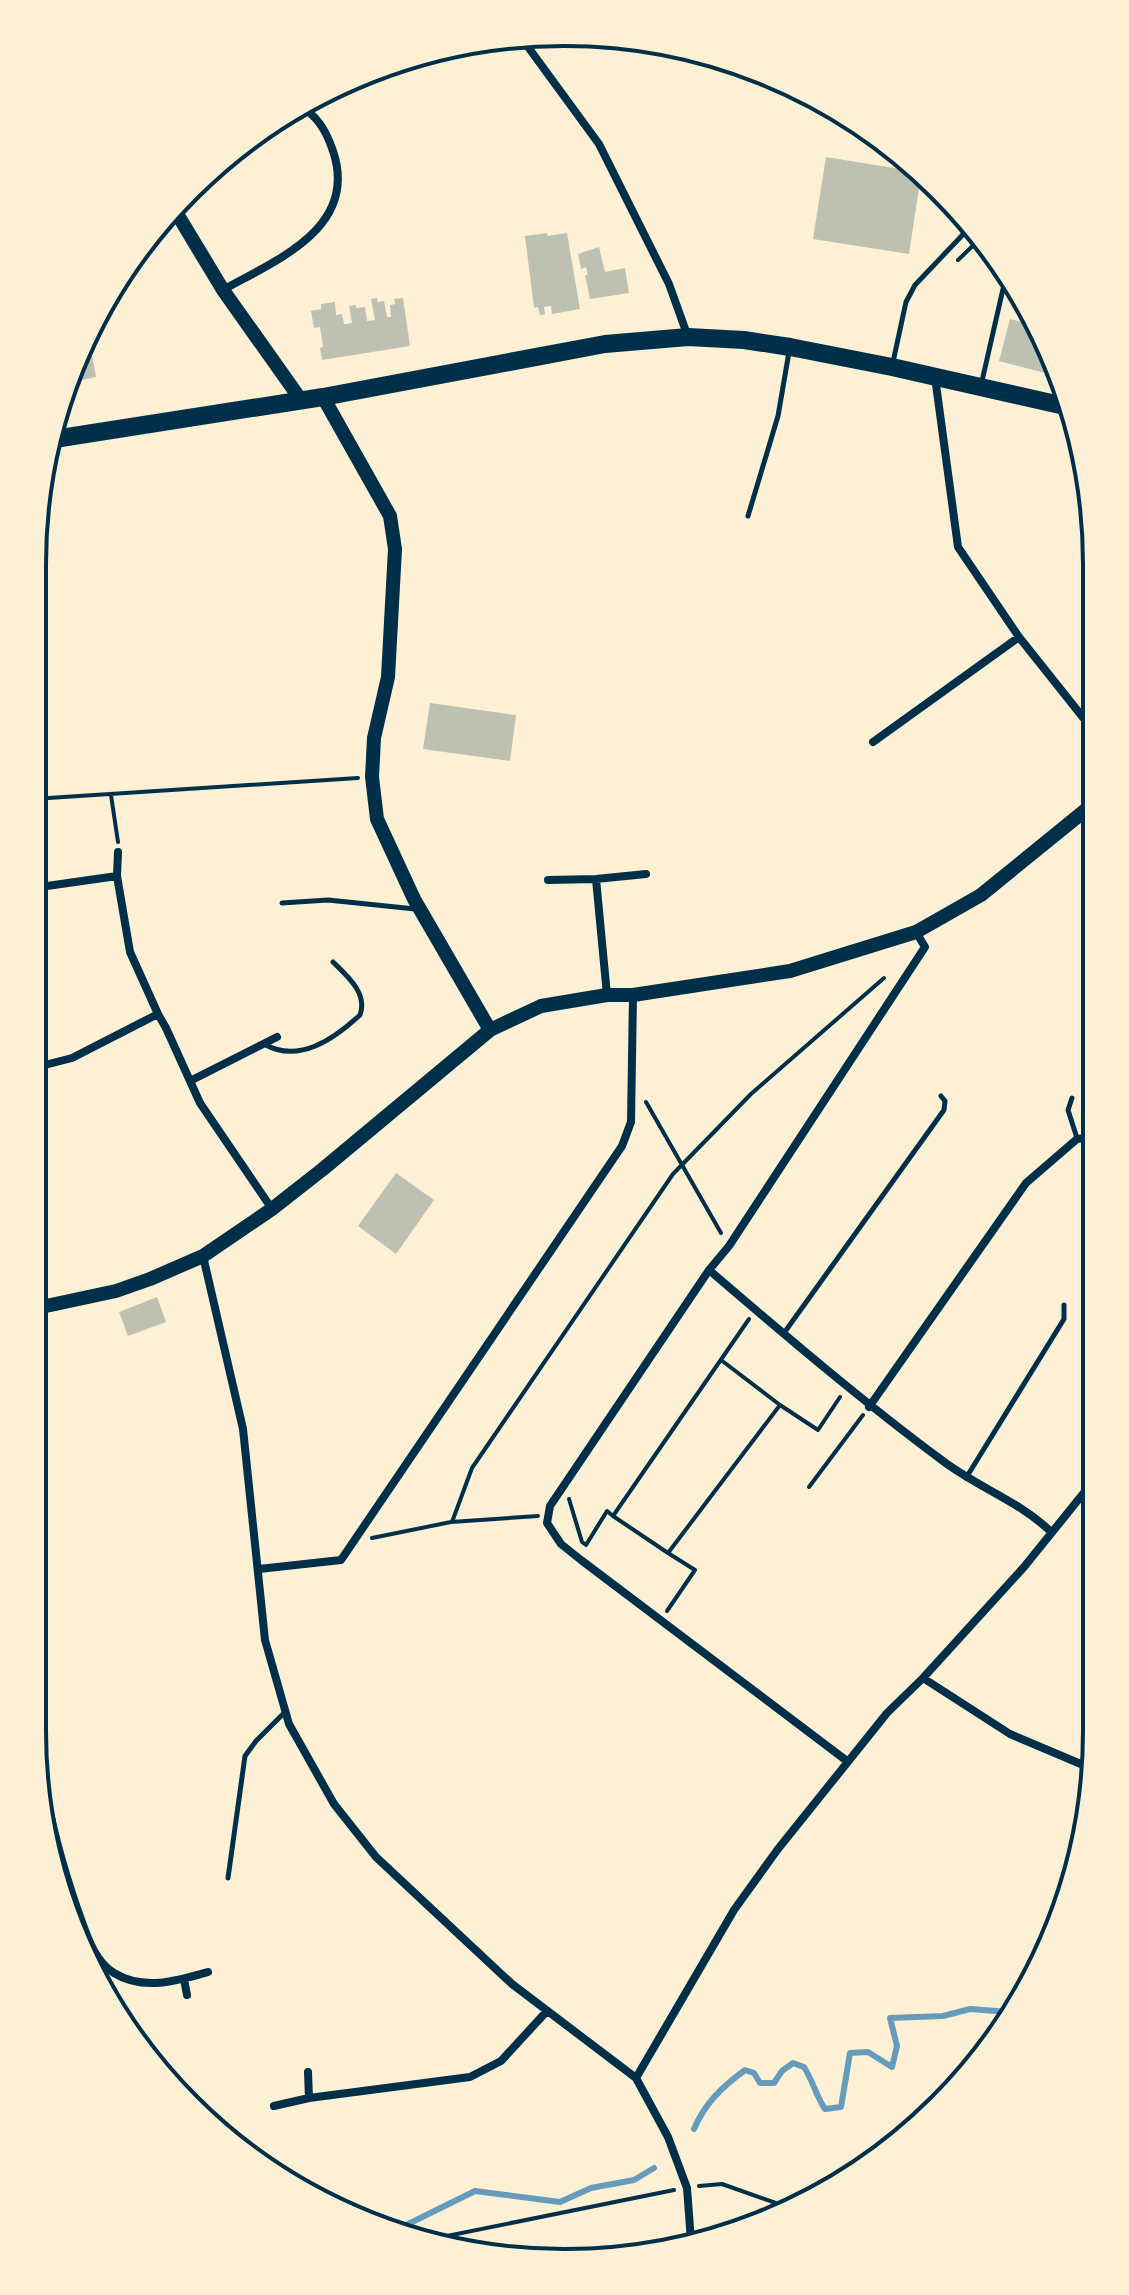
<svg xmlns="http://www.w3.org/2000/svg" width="1129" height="2295" viewBox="0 0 1129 2295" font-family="'Noto Sans',sans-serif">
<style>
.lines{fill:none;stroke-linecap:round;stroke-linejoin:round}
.stream{stroke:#669bbc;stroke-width:6}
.building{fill:#bec0b2}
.path{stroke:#003049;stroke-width:4}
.service{stroke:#003049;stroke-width:5}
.minor{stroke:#003049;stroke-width:8}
.tertiary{stroke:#003049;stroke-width:14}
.trunk{stroke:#003049;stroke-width:18}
.rim{fill:none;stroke:#003049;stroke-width:4}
</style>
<rect width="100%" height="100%" fill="#fdf0d5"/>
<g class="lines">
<path class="stream" d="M694,2129C705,2103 722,2087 745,2070L754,2073L760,2083H774L782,2071L793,2063L804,2067C813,2081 816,2096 825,2109L841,2107L850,2053L868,2052L892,2067L897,2046L890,2018L943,2016L970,2009L1009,2012
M392,2232L475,2191L560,2202L591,2188L634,2180L654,2168"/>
</g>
<path class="building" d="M826,157L918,172L921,175L909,254L813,239Z
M547,233L548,236L567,233L580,309L552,314L551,306L544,307L545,314L540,315L538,307L534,308L525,236Z
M599,247L605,272L625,268L629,293L590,299L585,275H588L586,267L581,269L578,254Z
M377,298L378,302L384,301L387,317H391L390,305L395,304L394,299L403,298L410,346L322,360L320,348L323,347L320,327L314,328L311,311L321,309V304L335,302L336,315L342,314L344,324L352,323L349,306L356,305V308L365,307L367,321L375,320L371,299Z
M1028,312L1057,361L1062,381L1044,376L1045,373L999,361L1010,319L1026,323Z
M87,329L96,377L67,383Z
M430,703L516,715L510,761L423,749Z
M396,1173L434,1200L396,1254L358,1226Z
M157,1297L166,1322L128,1336L119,1312Z"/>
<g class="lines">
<path class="path" d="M958,260L983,236
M111,795L118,842
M33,799L358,778
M646,1102L721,1233
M721,1360L780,1405L668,1553L613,1516L749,1319
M780,1405L818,1430L840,1397
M809,1487L863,1415
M569,1499L582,1542L586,1545L607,1511L613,1516
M452,1522L472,1468L673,1174L751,1094L884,978
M372,1538L451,1522L538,1516
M667,1611L695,1570L668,1553
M699,2186L722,2184L787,2207L807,2203
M422,2241L674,2190"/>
<path class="service" d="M893,362L906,302L915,285L972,225
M982,381L1003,289
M748,516L778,416L789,352
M282,903L328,900L415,909
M264,1044C299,1064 334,1039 360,1015C368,993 347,976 333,962
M1072,1098L1068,1110L1077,1138
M784,1333L944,1110L945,1101L941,1096
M966,1478L1064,1319V1305
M228,1878L245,1756L256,1741L285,1712"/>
<path class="minor" d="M520,36L599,144L669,284L688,337
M223,290C276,260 359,228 333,151C326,130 317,115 297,104
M935,377L958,547L1019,637L1093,730
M873,742L1019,637
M117,876L118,852
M596,879L607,995
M548,880L596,879L646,874
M33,888L117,876L130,952L158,1014L166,1028L200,1103L272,1209
M33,1068L72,1058L158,1014
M190,1081L277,1037
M203,1256L243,1429L265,1640L289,1724L334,1804L376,1857L512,1984L636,2078L668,2137L687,2188L691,2241
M709,1270C786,1336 862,1401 943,1461C977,1487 1021,1502 1051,1532
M869,1407L1026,1183L1077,1139L1094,1137
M259,1569L341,1560L622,1146L631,1122L633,995
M32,1576C35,1602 39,1628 39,1654C40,1685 37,1716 39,1746C45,1803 59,1856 78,1911C86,1932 93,1960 114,1973C143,1991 177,1981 208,1972
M923,1678L1010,1734L1095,1770
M847,1761L581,1560L561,1544L547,1523L550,1506L709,1270L729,1246L925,947L916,932
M184,1979L187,1995
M308,2072L309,2098
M636,2078L734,1910L778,1849L887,1713L923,1678L1024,1567L1095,1479
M274,2106L309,2098L470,2077L501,2061L547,2011"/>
<path class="tertiary" d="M173,207L223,290L301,400
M323,397L390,516L395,549L388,677L374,738L372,777L377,819L414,899L490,1030
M32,1309L116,1291L150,1279L203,1256L272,1209L323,1169L490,1030L541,1006L607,995H633L790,971L916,932L981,895L1093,804"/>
<path class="trunk" d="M48,440L323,397L605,344L688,337L744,340L790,347L892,367L1069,407"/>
</g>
<path d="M0 0H1129V2295H0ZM564 46H565A518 518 0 0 1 1083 564V1731A518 518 0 0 1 565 2249H564A518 518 0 0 1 46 1731V564A518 518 0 0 1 564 46Z" fill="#fdf0d5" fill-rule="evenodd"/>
<path class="rim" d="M564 46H565A518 518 0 0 1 1083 564V1731A518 518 0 0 1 565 2249H564A518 518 0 0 1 46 1731V564A518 518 0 0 1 564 46Z"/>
</svg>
